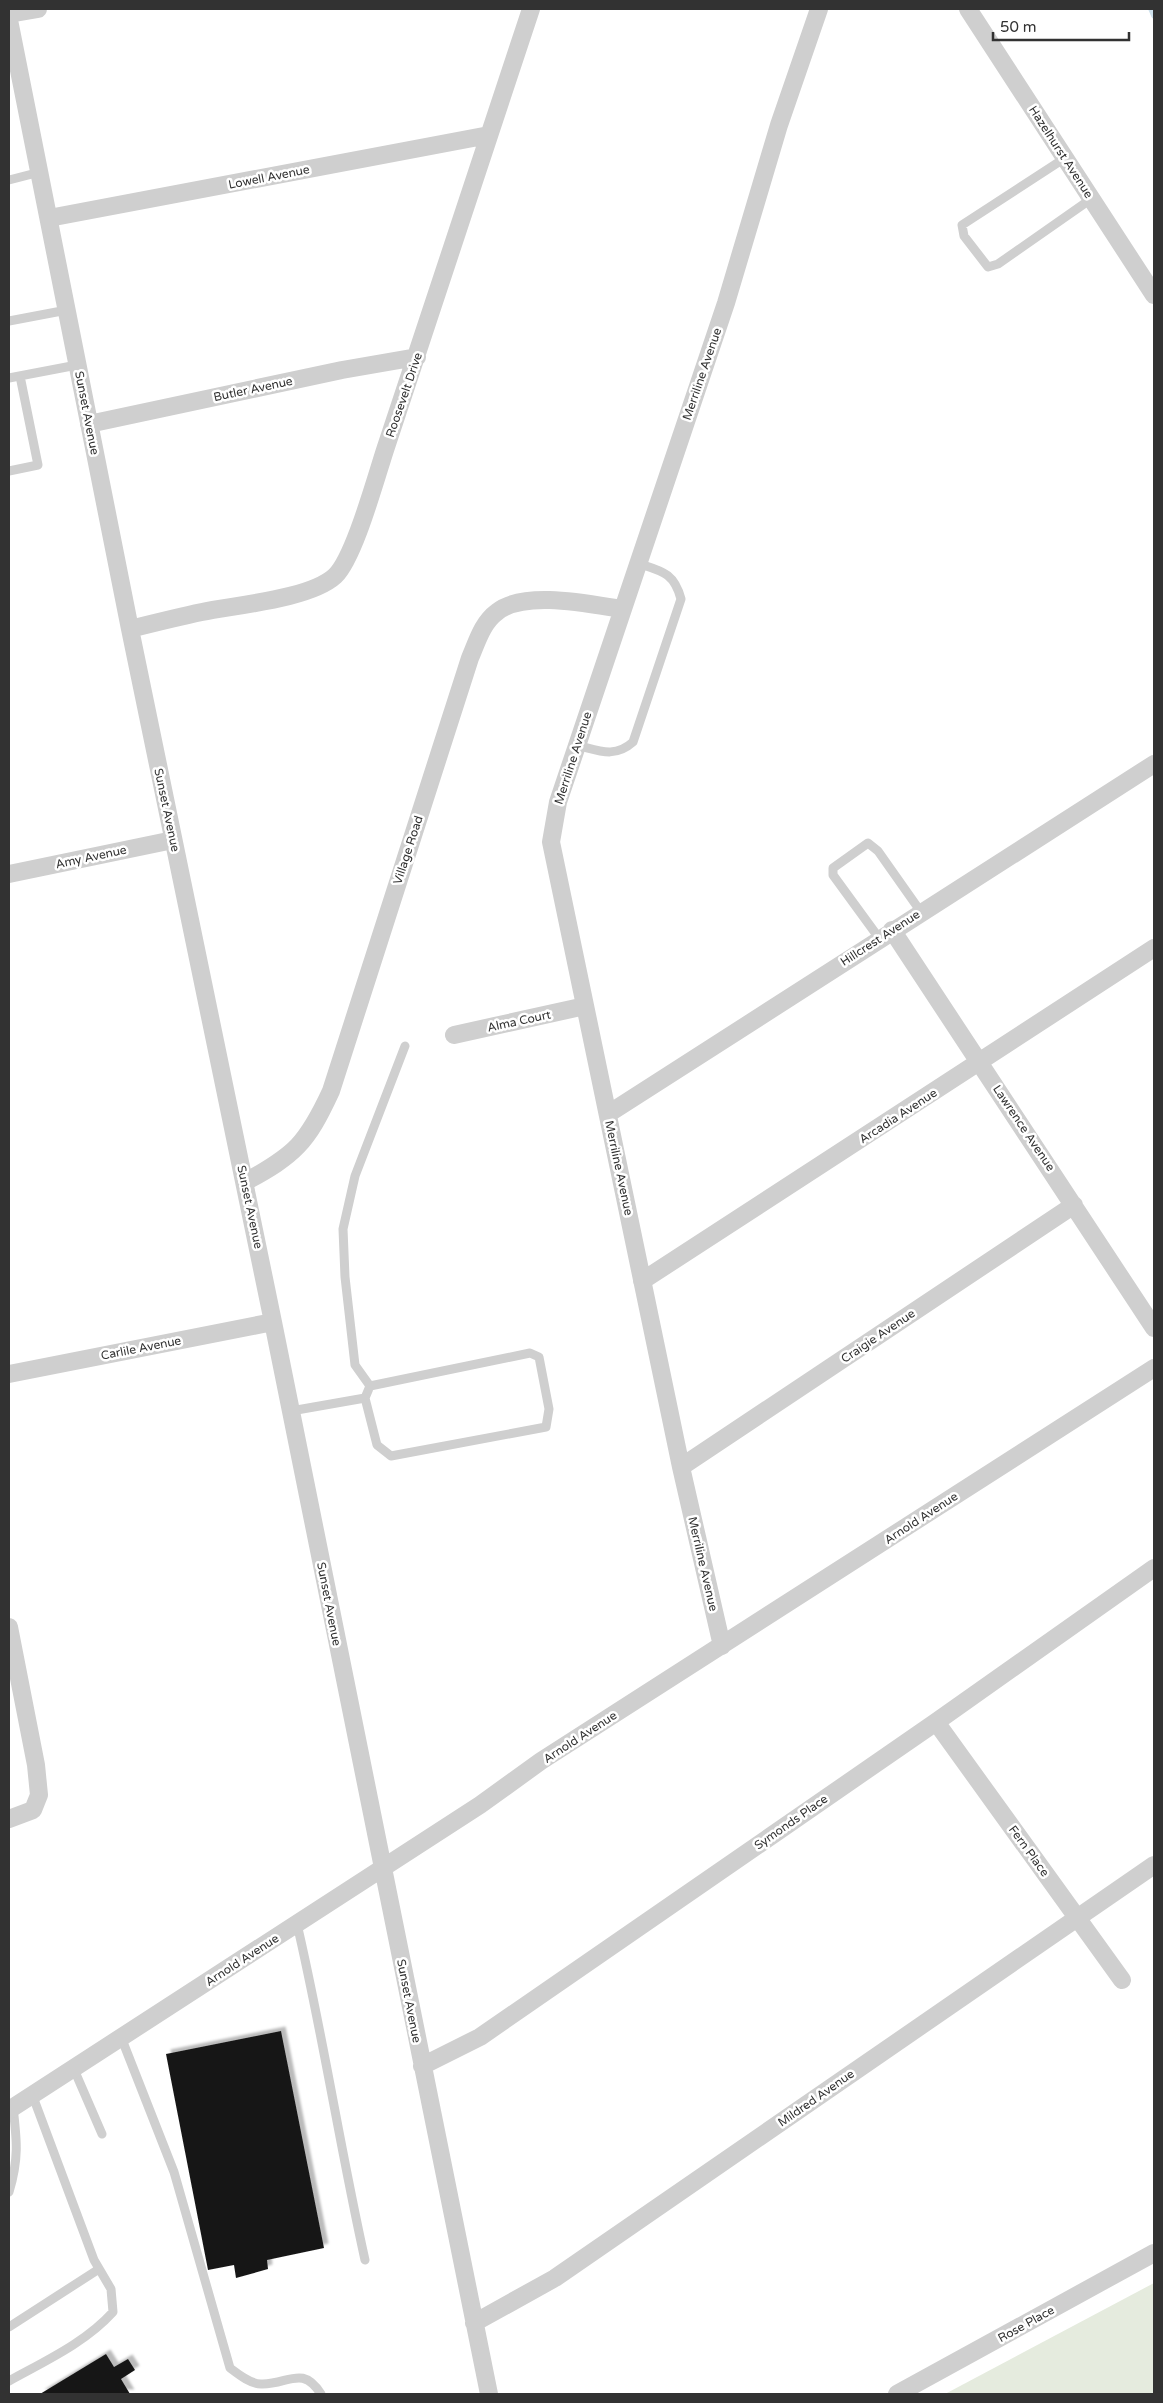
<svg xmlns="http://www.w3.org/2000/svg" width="1163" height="2403" viewBox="0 0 1163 2403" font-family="'Varela Round',sans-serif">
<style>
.green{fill:#e5ebde}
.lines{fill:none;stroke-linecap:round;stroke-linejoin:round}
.stream{stroke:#cee1ed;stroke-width:5.5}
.building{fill:#191919;filter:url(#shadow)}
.service{stroke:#cfcfcf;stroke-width:9}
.minor{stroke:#cfcfcf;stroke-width:18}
.labels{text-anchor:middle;stroke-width:5;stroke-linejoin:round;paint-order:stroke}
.street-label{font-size:12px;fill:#323232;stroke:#fff}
</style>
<defs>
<filter id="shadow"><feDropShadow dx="4.5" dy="-4.5" stdDeviation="1" flood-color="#0004"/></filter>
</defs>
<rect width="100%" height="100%" fill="#fff"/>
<path class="green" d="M1154,2283V2394H945Z"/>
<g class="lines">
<path class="stream" d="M1151,9L1154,16"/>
</g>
<path class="building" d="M281,2031L324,2248L267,2260L268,2269L236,2278L234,2265L208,2270L166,2054Z
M106,2354L114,2367L128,2359L135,2370L121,2379L130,2394H40Z"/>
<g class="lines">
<path class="service" d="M1065,158L962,225L964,236L988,267L998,264L1091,199
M9,180L40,172
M9,321L67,310
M9,378L77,365
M9,471L38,465L20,376
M576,745C598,750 614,759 633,742L681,599C674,572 661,571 637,563
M879,938L833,875V868L868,843L878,851L921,912
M370,1386L355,1365L345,1277L343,1229L355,1176L405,1046
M291,1411L365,1398L377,1445L391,1456L546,1427L549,1409L539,1357L530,1353L370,1386L365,1398
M297,1924C323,2035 340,2148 365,2260
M121,2037L174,2172L230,2368C238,2374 250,2384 261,2384C288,2385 302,2364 321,2394
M73,2067L102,2134
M9,2192C19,2159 17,2141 13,2107
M9,2327L99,2269
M9,2381C45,2361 85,2343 113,2312L111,2289L94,2260L32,2094"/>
<path class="minor" d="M968,9L1154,295
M9,14L38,9
M9,20L130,629L273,1322L489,2394
M49,218L489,135
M89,424L342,370L417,357
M130,629C154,623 178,617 202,612C236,605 310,599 335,576C355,557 377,473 387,444C436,299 482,153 531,9
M9,874L173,840
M892,930L1154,1328
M454,1035L585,1006
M608,1114L1154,764
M245,1182C295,1155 307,1143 331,1091L470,658C477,642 482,623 497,612C524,590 589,604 621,609
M642,1281L1154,948
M9,1374L273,1322
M681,1467L1074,1205
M9,1627L36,1765L39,1795L33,1810L9,1819
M722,1646L681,1467L551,842L558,802L726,303L779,125L819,9
M936,1722L1122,1980
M422,2066L480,2037L936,1722L1154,1568
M9,2110L480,1805L541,1761L1154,1368
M474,2323L555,2278L1154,1865
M897,2394L1154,2253"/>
</g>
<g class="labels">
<g class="street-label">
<text transform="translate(1061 152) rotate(57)" y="4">Hazelhurst Avenue</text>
<text transform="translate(269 177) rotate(-11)" y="4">Lowell Avenue</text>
<text transform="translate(702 374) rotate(-71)" y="4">Merriline Avenue</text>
<text transform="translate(253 389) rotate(-12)" y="4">Butler Avenue</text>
<text transform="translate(404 395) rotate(-71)" y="4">Roosevelt Drive</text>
<text transform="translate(87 413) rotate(79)" y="4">Sunset Avenue</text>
<text transform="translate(573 758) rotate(-72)" y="4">Merriline Avenue</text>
<text transform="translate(167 810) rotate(78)" y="4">Sunset Avenue</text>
<text transform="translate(408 850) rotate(-72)" y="4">Village Road</text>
<text transform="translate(91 857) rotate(-12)" y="4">Amy Avenue</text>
<text transform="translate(880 938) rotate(-33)" y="4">Hillcrest Avenue</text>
<text transform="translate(519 1021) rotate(-12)" y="4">Alma Court</text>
<text transform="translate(898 1116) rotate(-33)" y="4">Arcadia Avenue</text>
<text transform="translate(1024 1128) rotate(56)" y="4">Lawrence Avenue</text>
<text transform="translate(619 1168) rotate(78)" y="4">Merriline Avenue</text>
<text transform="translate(250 1207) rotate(78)" y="4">Sunset Avenue</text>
<text transform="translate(878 1336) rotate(-34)" y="4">Craigie Avenue</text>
<text transform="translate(141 1348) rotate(-11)" y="4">Carlile Avenue</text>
<text transform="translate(921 1518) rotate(-33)" y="4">Arnold Avenue</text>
<text transform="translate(703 1564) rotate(77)" y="4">Merriline Avenue</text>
<text transform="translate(329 1604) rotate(79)" y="4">Sunset Avenue</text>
<text transform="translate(580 1737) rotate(-33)" y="4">Arnold Avenue</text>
<text transform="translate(791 1822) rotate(-35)" y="4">Symonds Place</text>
<text transform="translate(1029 1851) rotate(54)" y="4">Fern Place</text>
<text transform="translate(242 1960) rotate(-33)" y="4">Arnold Avenue</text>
<text transform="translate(409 2001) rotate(79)" y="4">Sunset Avenue</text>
<text transform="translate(816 2098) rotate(-35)" y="4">Mildred Avenue</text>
<text transform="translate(1026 2324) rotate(-29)" y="4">Rose Place</text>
</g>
</g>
<rect width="1163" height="2403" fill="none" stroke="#323232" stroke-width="20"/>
<path d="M993 32v8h136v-8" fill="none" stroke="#323232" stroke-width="2.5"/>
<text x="1000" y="32" font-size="15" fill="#323232" stroke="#ffffff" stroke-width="4" paint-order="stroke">50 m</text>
</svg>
